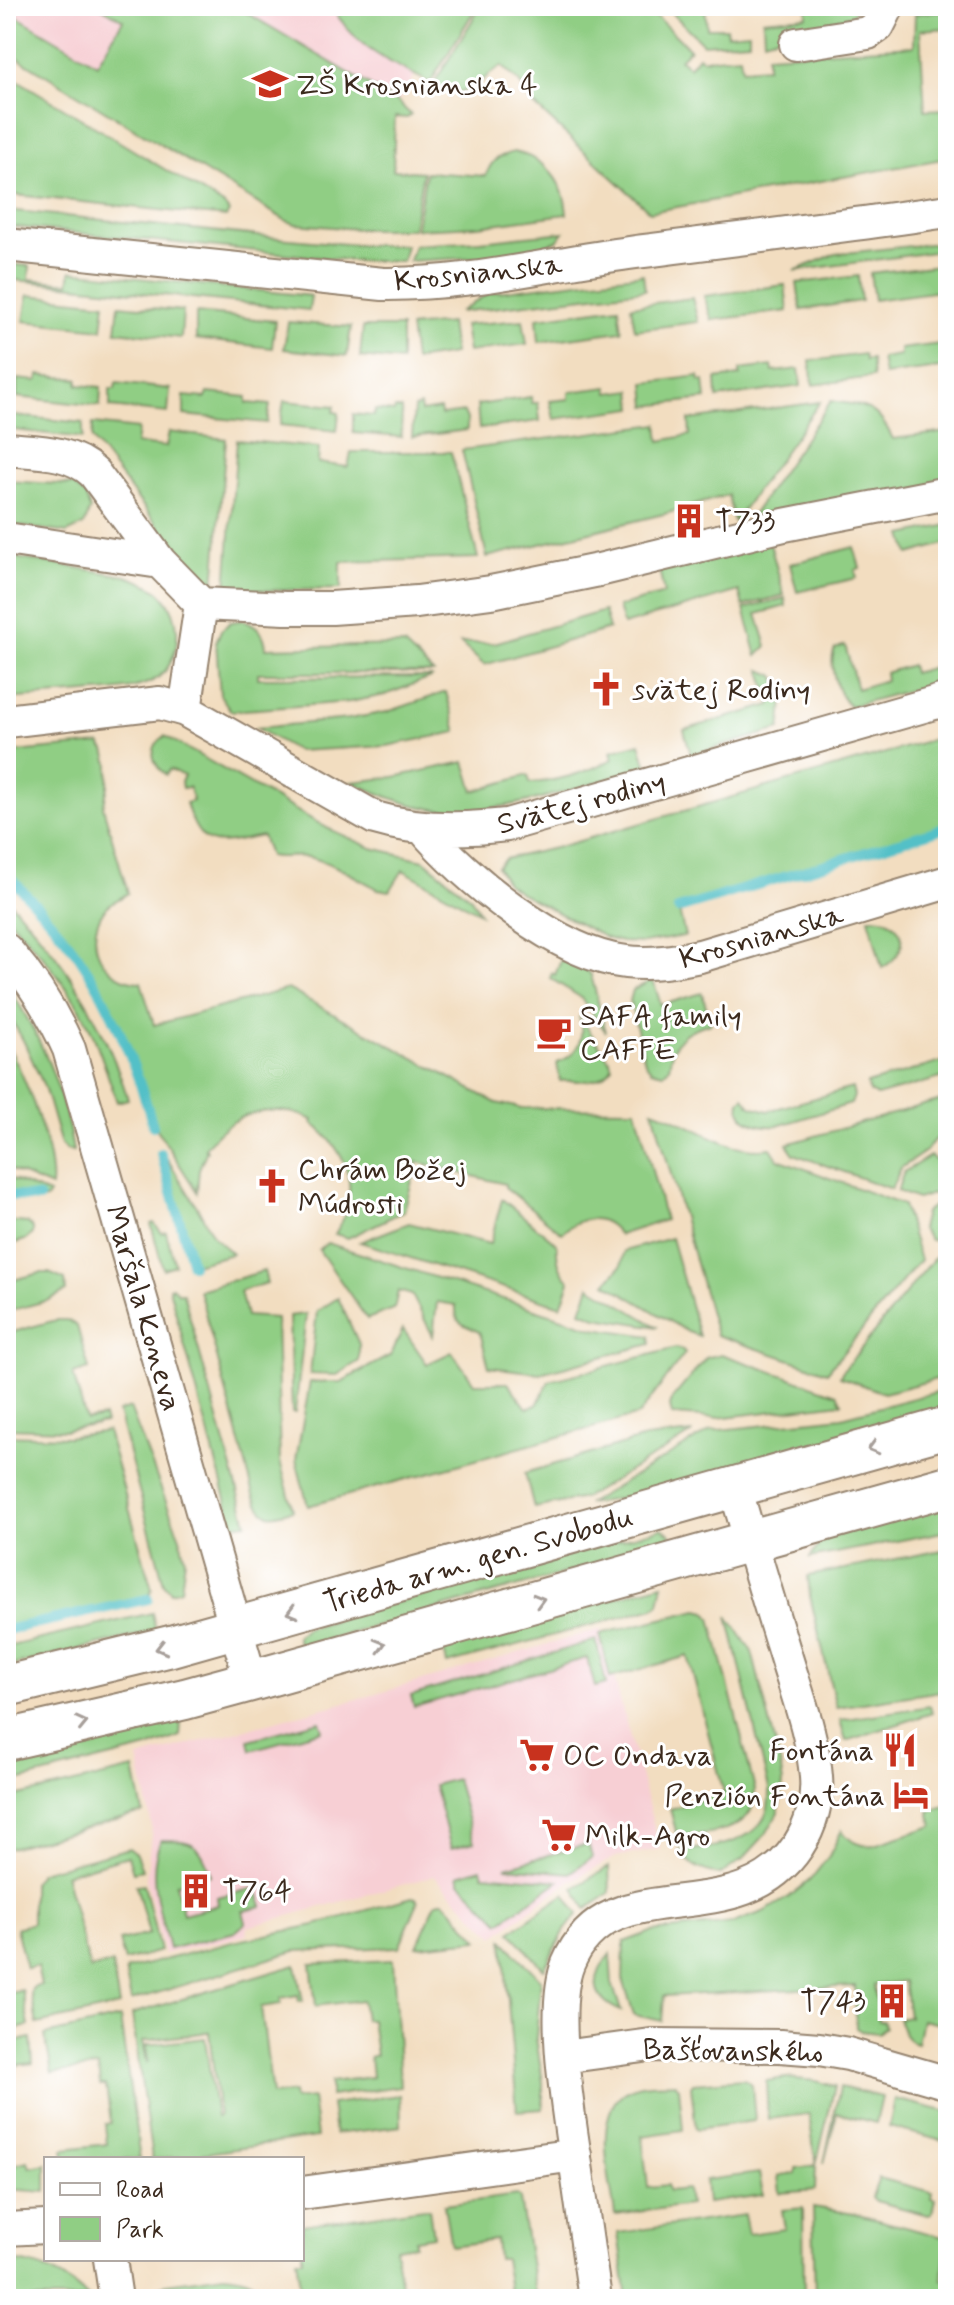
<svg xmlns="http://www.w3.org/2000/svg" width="954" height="2305" viewBox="0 0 954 2305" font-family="Mynerve,sans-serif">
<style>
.built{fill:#f7cfd4}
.green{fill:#90ce84;stroke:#667c51;stroke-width:2;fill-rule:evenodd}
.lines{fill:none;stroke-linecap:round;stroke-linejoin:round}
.stream{stroke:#52c0c7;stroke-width:10}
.minor-casing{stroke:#96846f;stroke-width:36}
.tertiary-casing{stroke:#96846f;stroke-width:44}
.minor{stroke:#fff;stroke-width:32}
.tertiary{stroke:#fff;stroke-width:40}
.oneway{stroke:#a79f9a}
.labels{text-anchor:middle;stroke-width:6;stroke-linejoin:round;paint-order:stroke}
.poi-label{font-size:30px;fill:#3b2a1e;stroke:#fff;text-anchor:start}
.street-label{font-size:30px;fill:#3b2a1e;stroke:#fff}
</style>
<rect width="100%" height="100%" fill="#fff"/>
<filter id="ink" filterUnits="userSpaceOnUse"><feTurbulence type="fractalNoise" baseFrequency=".0125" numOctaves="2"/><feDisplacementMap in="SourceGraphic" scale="16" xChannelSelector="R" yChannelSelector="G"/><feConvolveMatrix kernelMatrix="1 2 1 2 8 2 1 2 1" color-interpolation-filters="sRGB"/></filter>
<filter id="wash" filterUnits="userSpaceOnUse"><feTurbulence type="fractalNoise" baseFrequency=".006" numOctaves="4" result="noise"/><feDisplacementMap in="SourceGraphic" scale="32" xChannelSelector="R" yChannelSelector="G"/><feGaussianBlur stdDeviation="1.8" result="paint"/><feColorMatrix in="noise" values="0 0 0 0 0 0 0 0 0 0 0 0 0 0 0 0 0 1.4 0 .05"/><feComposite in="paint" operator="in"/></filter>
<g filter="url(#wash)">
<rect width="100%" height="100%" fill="#f2ddc0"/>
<path class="built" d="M6,6H459L398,102L97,65L6,10Z
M601,1629L660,1849L615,1857L566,1884L494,1936L434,1876L248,1927L247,1935L164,1954L146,1879L152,1827L138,1758L369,1696Z"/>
<path class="green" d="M100,6H235L398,102L411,115L407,118L395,117L393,170L423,172L413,229H357L295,224L287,221L6,51V10L97,64L123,20Z
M331,6H477L430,83C385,59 359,51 331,6Z
M481,6H645L690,49L680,59L689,67L698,56L701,59L740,56L742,69L767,67V55L914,46L915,14L948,10V28L920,30L925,110L948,109V158L650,212L530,101L519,82L502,66C474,82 469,104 433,85Z
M665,6H705L707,28H726L727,34L749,32V41L703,44Z
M807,6H858L851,16L764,40L763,20L807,16Z
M6,73L225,206L229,212L226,217L6,194Z
M514,152C545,158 565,182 567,214L478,226L416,229L426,172L486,176C491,160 498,156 514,152Z
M6,210L289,239L358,245H406L402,261H358L6,226Z
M564,232L557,241L535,248L484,257L409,261L414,245L480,241Z
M948,242V250L794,271L835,254Z
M6,264L30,266L29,279L69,283L71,271L311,296L309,310L6,279Z
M948,264V290L874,300L870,273Z
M643,274L645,290L459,312L489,293Z
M858,276L861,301L801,310L797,283Z
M785,285L788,311L712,320L704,296Z
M28,295L105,303L102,329L24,321Z
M692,298L698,322L635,330L631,306Z
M119,305L183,311L181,338L116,331Z
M619,307L622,331L539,342L537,318Z
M196,313L275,321L272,348L196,339Z
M523,320L527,344L468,352L464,325Z
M288,322L351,327L347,356L284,349Z
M450,323L454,354L414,360L410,327Z
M363,327H401V361L360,357Z
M940,344L941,350L948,349V367L884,375L881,358L900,355V349Z
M864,354L865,360L871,359L873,377L813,385L810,361Z
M772,366L773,372L799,369L801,386L717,398L716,379L740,376V370Z
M39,375L78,379V385L101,387L100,406L17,397V379L38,381Z
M699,376L700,381H704L706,399L647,406L645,383Z
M116,383L170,389L168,413L110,407V389H115Z
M608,387L609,393L632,390L634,408L554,419L550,401L569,399V392Z
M208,393L247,397V403L270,405L267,423L184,415V396L206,398Z
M531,397L532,403H538L540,421L479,429L477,405Z
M284,401L335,406L334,412L339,413L337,431L280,425Z
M831,401C866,406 877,406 893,439L948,432V485L751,517Z
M820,402L734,522L728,495L668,513L487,557L462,450L658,424L660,441L690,435L689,420Z
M420,406L421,412L440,409L441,415L464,412L467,419V430L412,437L414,408Z
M395,409H402L401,437L353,433V414L374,416L375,410L394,412Z
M6,415L83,423V438L6,429Z
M93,424L138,429L136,444L166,447L169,432L226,439L214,585L193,572L92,439Z
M237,440L319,448L318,463L348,467L351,452H451L478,558L341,562V589L237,591L226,588Z
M6,481L73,485L86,496L90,510L84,525L67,533L6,524Z
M948,525V543L909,554L903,535Z
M769,540L784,595L743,606L739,591L623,625L618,607L664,594L659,569Z
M854,547L860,568L855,570L857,578L797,592L790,564Z
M6,556L126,576C153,585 170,593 176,623C180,644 173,671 152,681C132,691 108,691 86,693C59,695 33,697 6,699Z
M785,598L786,606L757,614L767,646L757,656L744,609Z
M604,611L609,629L484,665L460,643H494Z
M243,620C257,624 265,633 266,648L404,645L433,673H258V678L433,677L385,695L350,702L231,711L220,695L216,642L221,630L231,622Z
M845,645L857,689L886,680L885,673L911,665L913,673L948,663V680L851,706C837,699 828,663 835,649Z
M761,670L774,675C784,697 784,705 780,729L691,755L684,730L771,705Z
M446,692L457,732L387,746L297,751L257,728L349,719L387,712Z
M948,735V830L679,911L685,936L644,943L621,942L606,938L519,892L507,883L497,867L505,859L555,848Z
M165,736L329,829L372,848L424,860L471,898L480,913L403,870L390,891L378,889C356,878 333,862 307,857C294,855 281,859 269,856L262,836C218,844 201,855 186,803L193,801L189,787L182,788L181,782L184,776L170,769L166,775C152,764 147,748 165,736Z
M640,743L647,767C584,785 499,818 434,809C405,805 379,794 352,782L394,777L465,762L474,791L528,775L530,783C560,781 586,773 613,759L611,751Z
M100,744L105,750L109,764L108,786L103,807L128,893C119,900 111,901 104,910C82,942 104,981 141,982L154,1025L288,989L496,1103L522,1108L636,1109L665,1220L619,1235C603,1212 580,1216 562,1233L505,1187V1184L417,1162L404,1211L348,1238L335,1234C362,1192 349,1152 312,1123L313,1120C273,1101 231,1112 205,1148L207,1150L199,1169L197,1192L155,1126L141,1077L120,1028L104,994L79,954L6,872V753Z
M6,898C65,959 102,1017 128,1099L117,1102C106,1071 97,1038 80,1009C60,975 33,944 6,916Z
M869,918C873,918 878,917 882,918C885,918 892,922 894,925C911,940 898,959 882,968Z
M562,958L586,969L591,975L606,1032L580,997L550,978L552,973L555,975Z
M653,980L661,1005L702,993L711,1023C692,1028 676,1035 671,1056C669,1065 671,1068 663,1073L651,1070L645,1062L630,1001L633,990Z
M6,984C41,1035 64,1091 73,1151L66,1150L61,1145L44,1086L24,1042L6,1010Z
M579,1016L610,1061L612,1067C602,1085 578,1080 560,1081L557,1063C578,1055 586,1037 579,1016Z
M6,1043C24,1073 55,1152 51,1187L6,1168Z
M948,1060V1076L877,1096L869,1092L867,1084Z
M852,1088L854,1096L851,1104L777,1126C760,1127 736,1122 740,1101L744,1097L751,1106L768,1111Z
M948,1098V1131L934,1140L926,1151L901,1168L891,1189L794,1154L787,1144Z
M653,1110C693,1123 727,1155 771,1148L778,1159L903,1205L920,1260L827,1372L716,1335Z
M163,1152L199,1210L213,1236L232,1254L194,1264Z
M930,1156L939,1163H948V1189L917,1199L897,1191L904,1172Z
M6,1177L49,1194L46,1199L40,1200V1196L6,1194Z
M502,1199L557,1244C556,1259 559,1270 570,1281L561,1306L360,1242L409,1223L490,1244Z
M948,1200V1242L930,1240L921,1229L925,1212L937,1203Z
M6,1221L28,1223L33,1228V1234L25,1240L6,1246Z
M154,1223L162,1233L166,1232L175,1265L163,1269L151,1224Z
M671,1238L699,1336L688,1332L606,1283L621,1266L624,1251Z
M327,1243L594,1328L650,1336L651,1344L540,1373L489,1367L481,1336L479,1332C462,1323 455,1325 456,1305L437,1302L433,1336L412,1295L398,1291L394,1309L367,1319L319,1250Z
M948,1253V1376L884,1393L840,1377L842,1372L935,1257Z
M264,1271L267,1283L240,1291L246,1316L276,1318L280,1461L293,1510C269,1516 264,1520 254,1495L199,1290Z
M40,1273H49L65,1280L66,1291L49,1300L6,1312V1282Z
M590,1286L658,1327L596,1317L581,1311Z
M172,1287L179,1293H183L247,1523L233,1525L169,1288Z
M338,1298L359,1344V1361L337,1375L310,1374L317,1311Z
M306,1314L295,1413H292L289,1316Z
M56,1320H67L77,1326L89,1369L73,1374L86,1420L103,1417L105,1423L66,1430L6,1428V1334Z
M403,1329L427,1364L452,1352L474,1383H508L527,1408L537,1405L549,1381L676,1348L683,1350L685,1353L639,1415L308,1506L296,1460L310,1382H341L391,1355Z
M721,1354L837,1394L842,1403L717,1418L672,1415L670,1406L673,1398L706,1358Z
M948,1389V1410L652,1493L587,1504L710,1431L842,1417Z
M130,1408L180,1538L185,1559L181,1589L171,1592L164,1584L118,1412Z
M107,1431L152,1589L149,1597L6,1627V1435L67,1437Z
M693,1433L584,1498L534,1508L525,1473L645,1438Z
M948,1504V1531L810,1558L819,1545L829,1537Z
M662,1528L671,1534V1539L666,1545L311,1644L304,1645L297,1641V1636L306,1628Z
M948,1549V1690L836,1707L810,1596L808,1576Z
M663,1584L659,1604L654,1608L447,1664L443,1647Z
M698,1610L706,1612L711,1618L755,1790C754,1799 754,1808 748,1815C732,1834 699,1835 677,1835L670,1809L724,1793L688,1656L610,1678L600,1634Z
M152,1613L156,1631L6,1667V1647Z
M728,1616L752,1652L780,1762L783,1784L778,1813L766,1834L743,1859L720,1875C700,1869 692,1869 680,1850C710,1849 759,1844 768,1808C769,1802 769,1795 769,1789Z
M596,1640L606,1684L595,1687L587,1658L414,1707L411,1696Z
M930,1706L932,1713L846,1741L840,1720Z
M320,1721L323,1730L251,1750L249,1740Z
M181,1722L180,1736L148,1748L6,1784V1761L125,1733Z
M134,1769L143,1813L6,1849V1799Z
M456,1779L474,1842L451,1848L434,1785Z
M948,1805V2051L939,2049L944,2025L922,2020L917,2043C904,2040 903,2030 898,2019L909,2017L904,1981L874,1985L879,2021H884L885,2027L878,2033L861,2031L856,2028L855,1986L664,1996L662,2021L634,2015L623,1979L624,1942L651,1932L733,1923L763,1912L789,1897L810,1880L829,1856L842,1830C850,1842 859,1847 874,1845L933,1826L929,1811Z
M161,1840C195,1840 199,1843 211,1875L176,1884L183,1914L218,1905L217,1897L257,1888L262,1906L243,1911L246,1923L235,1932L169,1949C161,1914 145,1874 161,1840Z
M588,1844L592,1857L570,1873L506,1867Z
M129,1848L136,1854L142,1870L133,1872L128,1856L65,1874L90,1969L112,1964L119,2006L37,2024L31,1994L32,1988L41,1985L37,1966L26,1968L16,1928L32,1923V1883L40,1872Z
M609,1867L610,1893L586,1909L574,1888Z
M481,1868L483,1874L559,1881L500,1922L460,1882L458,1875Z
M144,1884L160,1951L125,1961L119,1941L149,1934L136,1885Z
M565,1894L578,1914L565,1930L544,1969L510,1932Z
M412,1897L416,1898L418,1902L399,1947L295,1951L131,2001L125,1970L233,1942L315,1925Z
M440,1901H444L479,1940L417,1946L436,1903Z
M503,1940L541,1980L536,2038L543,2082V2109L517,2111Z
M610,1954L612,1983L621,2011C590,1998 591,1978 610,1954Z
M393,1960L400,2086L330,2096V2082L372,2077L370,2057L376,2055L371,2020H365L362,2000L316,2006L311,1964Z
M296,1965L303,2002H299L298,1995L281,1998V2004L261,2007L272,2095L293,2093L294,2100L312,2098L317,2137L166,2159H152L132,2014ZM209,2032L219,2115L216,2117L205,2038L146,2045L148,2061L147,2062L143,2041Z
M22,1990L29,2026L6,2031V1991L7,1994Z
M120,2018L140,2159H65L63,2149L107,2144L105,2124L111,2123L106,2086H100L98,2067L52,2073L45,2035Z
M31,2038L33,2063L16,2065V2071L6,2072V2044Z
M786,2078L816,2081L835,2086L816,2165L815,2190L780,2193L778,2176L796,2174V2168L816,2165L809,2114L768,2119L766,2081Z
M743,2079L749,2081L752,2085L755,2121L696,2129L691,2086L693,2083Z
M674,2083L679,2087L683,2130L642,2136L648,2187L667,2185L669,2191L687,2189L689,2205L615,2215C611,2179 587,2101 637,2086C648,2083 662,2084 674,2083Z
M840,2087L882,2097L876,2123L837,2113L824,2163Z
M400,2095L401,2126L335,2134L331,2104Z
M895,2099L948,2112L947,2142L889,2127Z
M6,2139L10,2165L28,2161L30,2167L46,2164V2192L6,2189Z
M759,2173L763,2195L707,2203L705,2180Z
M879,2178L932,2192L931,2198L935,2199L932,2214L928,2215L876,2201L872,2197Z
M517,2195L520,2199L536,2299H504V2297L510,2295L504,2259H498L496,2240L451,2246L444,2205Z
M813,2207L854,2214L947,2238L942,2279L948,2281V2299H815Z
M424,2208H429L433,2236L415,2239V2245L395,2248L403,2299H302L296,2259H302V2225Z
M803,2208L804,2299H752L750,2294L720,2299H627L618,2233L744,2215L748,2234L785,2229L782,2210Z
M6,2261C37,2262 68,2276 89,2299H6Z
M224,2275C247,2277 257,2281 271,2299H245L243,2293L200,2299H147L146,2293L167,2283Z"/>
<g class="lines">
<path class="stream" d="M6,873C31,900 58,927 79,957C114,1008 136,1066 153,1126
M678,909L948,827
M161,1153L192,1265
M6,1195L39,1198
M6,1630L148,1599"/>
</g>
</g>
<g filter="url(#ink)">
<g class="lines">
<g class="minor-casing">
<path id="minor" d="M796,44L868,33L878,26L888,6
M6,245L383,284C466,285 548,264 629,253C735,239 842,227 948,211
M6,449C37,452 70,450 94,473L160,562L201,604
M6,539L160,562
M185,710L201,604L285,608H332L417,602L491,592L599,570L784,525L948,493
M6,721L160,703L185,710L375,818C418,831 463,830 507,825L948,699
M422,827C465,878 559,955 626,962C652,965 675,961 700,956L948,882
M6,950C32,980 53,1013 69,1049L251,1681
M563,2057L651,2045L780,2046L819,2049L848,2054L948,2083
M302,2193L575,2155
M6,2229L46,2227
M110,2259L116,2299
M595,2299C589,2259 584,2219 578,2179C571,2126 549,2012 568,1964C610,1863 737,1938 798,1846C811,1826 818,1801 816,1777C813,1736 797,1694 785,1654C768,1599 751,1543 735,1487"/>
</g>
<g class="tertiary-casing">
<path id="tertiary" d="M6,1686L171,1646L948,1427
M6,1740L185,1699L251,1681L948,1486"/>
</g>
<use href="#minor" class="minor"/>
<use href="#tertiary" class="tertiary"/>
</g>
<defs><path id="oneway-chevron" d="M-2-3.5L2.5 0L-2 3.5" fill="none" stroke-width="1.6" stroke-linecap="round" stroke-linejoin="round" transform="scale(2)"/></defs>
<g class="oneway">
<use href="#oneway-chevron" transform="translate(873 1448) rotate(164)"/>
<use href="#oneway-chevron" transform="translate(539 1600) rotate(-16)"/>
<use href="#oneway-chevron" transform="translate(292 1612) rotate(164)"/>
<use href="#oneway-chevron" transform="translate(380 1645) rotate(-16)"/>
<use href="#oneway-chevron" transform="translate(161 1648) rotate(166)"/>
<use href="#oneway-chevron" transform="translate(82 1723) rotate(-13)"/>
</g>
</g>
<defs>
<g id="school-bare" transform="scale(2.76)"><path d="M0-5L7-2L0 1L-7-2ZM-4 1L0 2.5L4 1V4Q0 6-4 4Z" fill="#c8321e" stroke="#fff" stroke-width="2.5" paint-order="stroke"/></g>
<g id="building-bare" transform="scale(2.76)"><path d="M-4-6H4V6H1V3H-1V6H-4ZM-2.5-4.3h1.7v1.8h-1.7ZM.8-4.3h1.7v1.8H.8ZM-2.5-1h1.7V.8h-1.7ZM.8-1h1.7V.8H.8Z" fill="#c8321e" stroke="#fff" stroke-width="2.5" paint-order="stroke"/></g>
<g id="church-bare" transform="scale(2.76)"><path d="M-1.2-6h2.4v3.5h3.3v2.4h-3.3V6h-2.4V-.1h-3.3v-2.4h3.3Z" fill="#c8321e" stroke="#fff" stroke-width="2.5" paint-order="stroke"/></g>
<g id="cafe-bare" transform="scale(2.76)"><path d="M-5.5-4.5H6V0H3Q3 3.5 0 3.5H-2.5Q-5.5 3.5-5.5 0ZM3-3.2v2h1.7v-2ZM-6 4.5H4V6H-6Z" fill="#c8321e" stroke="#fff" stroke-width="2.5" paint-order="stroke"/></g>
<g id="restaurant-bare" transform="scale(2.76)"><path d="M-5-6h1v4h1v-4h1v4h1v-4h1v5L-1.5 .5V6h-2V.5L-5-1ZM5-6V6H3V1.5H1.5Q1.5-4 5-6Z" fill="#c8321e" stroke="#fff" stroke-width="2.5" paint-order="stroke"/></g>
<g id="supermarket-bare" transform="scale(2.76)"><path d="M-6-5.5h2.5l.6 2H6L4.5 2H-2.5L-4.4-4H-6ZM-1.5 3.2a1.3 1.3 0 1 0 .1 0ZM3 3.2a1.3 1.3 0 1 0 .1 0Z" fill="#c8321e" stroke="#fff" stroke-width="2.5" paint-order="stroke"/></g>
<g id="hotel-bare" transform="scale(2.76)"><path d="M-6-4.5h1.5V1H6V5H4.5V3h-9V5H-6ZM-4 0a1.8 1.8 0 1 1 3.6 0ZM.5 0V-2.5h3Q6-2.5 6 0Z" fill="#c8321e" stroke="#fff" stroke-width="2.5" paint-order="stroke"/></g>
</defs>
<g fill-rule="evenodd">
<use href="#school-bare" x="270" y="84"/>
<use href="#building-bare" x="689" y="521"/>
<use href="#church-bare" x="606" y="689"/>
<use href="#cafe-bare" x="554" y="1032"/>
<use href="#church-bare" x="272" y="1186"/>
<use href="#restaurant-bare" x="900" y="1750"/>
<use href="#supermarket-bare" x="537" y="1755"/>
<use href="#hotel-bare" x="911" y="1795"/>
<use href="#supermarket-bare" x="559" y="1835"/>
<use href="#building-bare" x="196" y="1891"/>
<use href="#building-bare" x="892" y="2001"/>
</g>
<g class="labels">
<g class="poi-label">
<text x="296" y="94">ZŠ Krosnianska 4</text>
<text x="715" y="531">T733</text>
<text x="632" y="699">svätej Rodiny</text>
<text x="580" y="1025">SAFA family<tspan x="580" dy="34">CAFFE</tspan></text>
<text x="298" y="1179">Chrám Božej<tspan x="298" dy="34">Múdrosti</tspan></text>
<text x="874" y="1760" text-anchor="end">Fontána</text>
<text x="563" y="1765">OC Ondava</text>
<text x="885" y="1805" text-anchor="end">Penzión Fontána</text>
<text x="585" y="1845">Milk-Agro</text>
<text x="222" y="1901">T764</text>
<text x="866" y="2011" text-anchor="end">T743</text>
</g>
<g class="street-label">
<text transform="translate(478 272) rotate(-6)" y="10">Krosnianska</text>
<text transform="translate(581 802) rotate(-15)" y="10">Svätej rodiny</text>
<text transform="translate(761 936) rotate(-16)" y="10">Krosnianska</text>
<text transform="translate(144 1308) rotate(74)" y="10">Maršala Koneva</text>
<text transform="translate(478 1559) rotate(-16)" y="10">Trieda arm. gen. Svobodu</text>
<text transform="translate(733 2050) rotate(1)" y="10">Bašťovanského</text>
</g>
</g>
<rect width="954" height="2305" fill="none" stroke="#fff" stroke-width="32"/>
<rect x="44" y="2157" width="260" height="104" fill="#ffffff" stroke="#b1aaa5" stroke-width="2"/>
<rect x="60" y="2183" width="40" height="12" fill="#ffffff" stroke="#b1aaa5" stroke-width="2"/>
<text x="116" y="2197" font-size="24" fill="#3b2a1e">Road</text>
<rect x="60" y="2217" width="40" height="24" fill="#90ce84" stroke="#b1aaa5" stroke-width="2"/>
<text x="116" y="2237" font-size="24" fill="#3b2a1e">Park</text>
</svg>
